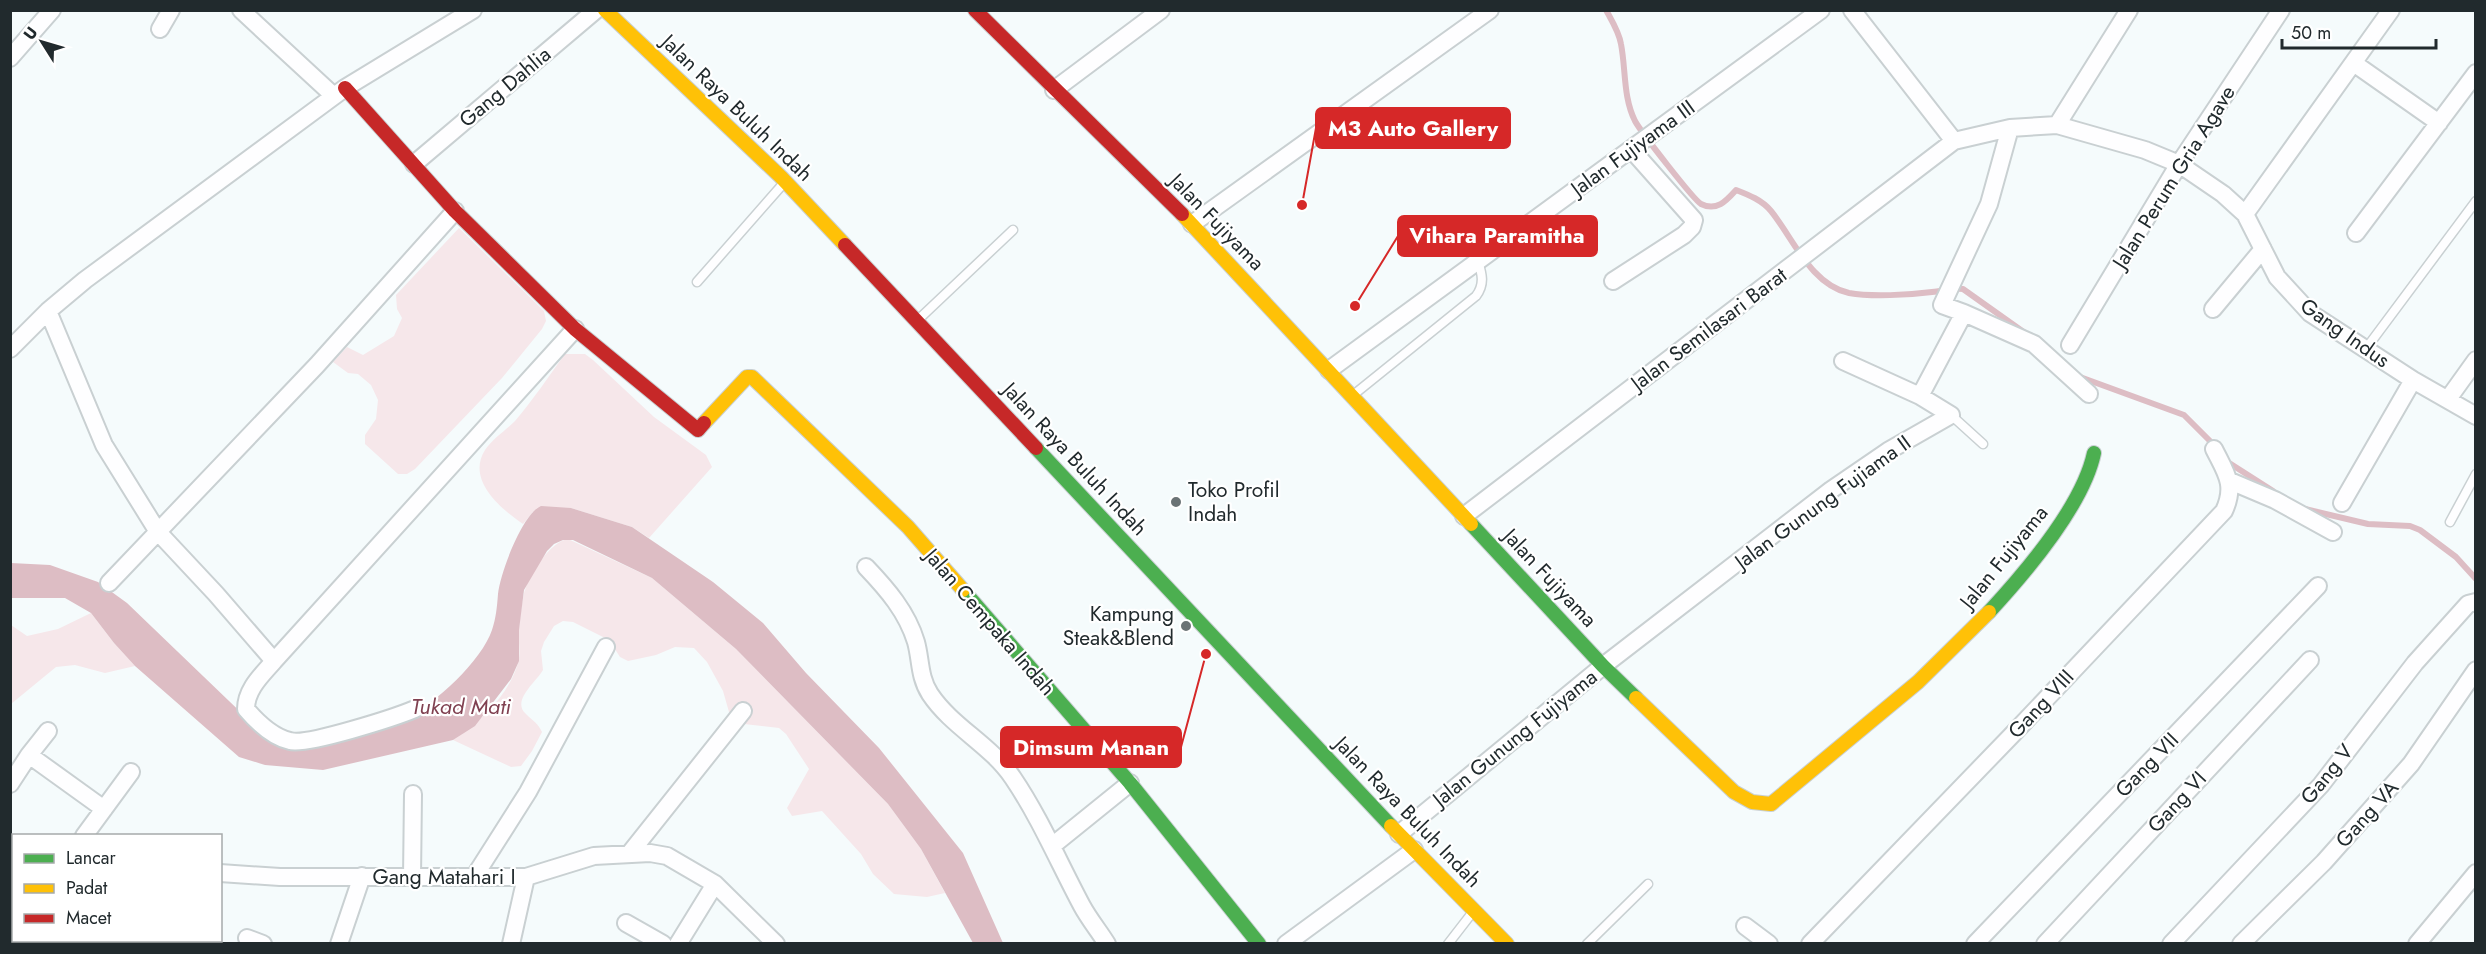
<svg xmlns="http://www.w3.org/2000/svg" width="2486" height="954" viewBox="0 0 2486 954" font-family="Jost,sans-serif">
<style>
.green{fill:#f6e7ea}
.water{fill:#ddbdc4}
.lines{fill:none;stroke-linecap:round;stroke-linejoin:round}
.stream{stroke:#ddbdc4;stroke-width:6}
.lane-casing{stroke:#c9d0d2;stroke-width:11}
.street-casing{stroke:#c9d0d2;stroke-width:20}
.fast-casing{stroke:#c9d0d2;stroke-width:16}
.slow-casing{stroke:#c9d0d2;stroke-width:16}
.jam-casing{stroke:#c9d0d2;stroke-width:16}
.lane{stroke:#fefeff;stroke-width:8}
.street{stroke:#fefeff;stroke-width:16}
.fast{stroke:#4caf50;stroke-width:14}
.slow{stroke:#ffc107;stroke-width:14}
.jam{stroke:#c62828;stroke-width:14}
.poi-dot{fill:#6b7375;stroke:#fff;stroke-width:2}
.labels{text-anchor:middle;stroke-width:4.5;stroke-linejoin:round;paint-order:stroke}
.street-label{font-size:21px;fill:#212a2d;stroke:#fff}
.poi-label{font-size:21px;fill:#212a2d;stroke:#fff;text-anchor:start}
.water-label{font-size:22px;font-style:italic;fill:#804151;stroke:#fff}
.leader{fill:none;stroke:#d62828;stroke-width:2}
.callout-dot{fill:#d62828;stroke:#fff;stroke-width:2}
.callout{fill:#d62828;stroke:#d62828;stroke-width:2}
.callout-label{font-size:22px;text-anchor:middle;font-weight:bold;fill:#fff}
</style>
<rect width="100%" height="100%" fill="#f5fbfc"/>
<path class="green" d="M459,228L544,311L546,321L542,329L502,378L415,469L407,474H398L365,444V435L376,419L378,400L371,385L358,374L348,373L333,362L347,347L363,355L394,336L402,318L397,309L396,295Z
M565,354H585L593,360L654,417L706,455L712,467L649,538L632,527L571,508L533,512L523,524C501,509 466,480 485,450C493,438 505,431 515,421C533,400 549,376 565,354Z
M568,539L652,578L736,649L888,804L921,849L945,893L927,897L894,894L873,874L861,854L822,811L792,816L787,808L809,769L786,734L779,728L744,724L729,712L723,691L707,662L694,648L675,647L656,655L628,661L620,657L609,640L573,622L563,621L554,626L544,642L541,651L543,670C536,682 511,701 526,714C533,721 538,723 542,732L532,751L521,766L511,767L453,740C480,722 509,695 518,663C521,653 518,641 519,631C519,624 523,594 525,590C531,572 550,542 568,539Z
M91,613L114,643L135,666L105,673L75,665L56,667L11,704V625L27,636L58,629Z"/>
<path class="water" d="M541,506L571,508L632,527L713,582L763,623L806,673L879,748L963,853L1003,943H973L921,849L888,804L736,649L652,578L573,540H563L554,544L547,551L524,590L519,630V661L511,679L475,726L453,740L323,770L265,765L239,757L135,666L114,643L91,613L65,598H11V563L50,565L98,582L127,603L254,725L285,744C313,737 341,731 370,725C381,722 395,721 406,717C435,705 482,660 492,630C496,618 497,607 498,594C500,574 522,514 541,506Z"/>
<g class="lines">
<path class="stream" d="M1606,10C1612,21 1619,32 1621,44C1626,70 1623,97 1635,121C1641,132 1693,199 1701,204C1717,212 1727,200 1736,190C1749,195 1762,200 1771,211C1793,238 1811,285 1849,293C1871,297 1909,295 1932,292C1943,291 1952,288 1963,289L2025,333
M2080,377L2184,415L2215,446
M2226,461L2273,491
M2305,509L2368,524L2410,526L2420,530L2456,557L2476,579"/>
<g class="lane-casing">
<path id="lane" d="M697,282L783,184
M921,317L1013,230
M2365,350L2476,201
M1352,396L1476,296C1485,284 1482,274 1478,261
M1951,415L1983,444
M2450,522L2476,474
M1448,944L1472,913
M1587,944L1648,884"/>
</g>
<g class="street-casing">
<path id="street" d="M241,10L334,96
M1852,10L1954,141
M160,29L171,10
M10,58L52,10
M2355,64L2439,123
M1054,90L1161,10
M2057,125L2129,10
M414,164L596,10
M2245,214L2391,10
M1192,224L1490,10
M2356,233L2476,73
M1613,281L1684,235L1692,227L1694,220L1631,149
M2213,309L2263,249
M48,311L104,445L158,532L216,594L274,661
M1964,313L1942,305L1989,204L2010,128
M2070,345L2179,164L2281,10
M10,349L48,311L85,280L345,88L473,10
M1329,370L1821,10
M1920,396L1964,313L2034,344L2089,394
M2448,399L2476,360
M2230,481L2275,500L2333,532
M2342,503L2413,380
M1464,516L1954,141L2010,128L2057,125L2145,150L2179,164L2223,194L2245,214L2277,277L2310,313L2413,380L2476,416
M866,567C887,589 907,612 916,642C921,660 919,677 930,694C952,727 991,745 1013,778C1040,818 1059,863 1082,906C1089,919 1099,931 1107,944
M109,583L317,365L455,211
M415,709C396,717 307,746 290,741C272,737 257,722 246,709C246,689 262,675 274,661L575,329
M29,755L104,809
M10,784L29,755L48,731
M1399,834L1603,666L1831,490L1888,451L1951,415L1920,396L1843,361
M84,836L131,772
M1052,846L1130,783
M630,853L743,711
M220,873L280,877H526L594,856L650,853L667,856L715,884L776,944
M412,877L413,794
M474,877L528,792L606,647
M626,923L663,944
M1745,926L1769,944
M10,934L14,930
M247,938L263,944
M161,944L163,940
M339,944L362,876
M511,944L526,877
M678,944L715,884
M1286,944L1414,850
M1810,944L2011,736L2224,511C2236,485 2226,473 2214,449
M1975,944L2318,586
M2045,944L2310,660
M2171,944L2321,785L2415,663L2468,604L2476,602
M2241,944L2324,862L2411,764L2476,670
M2417,944L2476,873"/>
</g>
<g class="fast-casing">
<path id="fast" d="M1036,448L1391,826
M1471,524L1603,666L1636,698
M963,590L1130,783L1259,944
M1989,612C2025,573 2083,505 2094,453"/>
</g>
<g class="slow-casing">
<path id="slow" d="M605,10L781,177L845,245
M1182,214L1471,524
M704,423L747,377H752L908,527L963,590
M1636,698L1734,792L1752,802L1771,804L1918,682L1989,612
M1391,826L1507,944"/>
</g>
<g class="jam-casing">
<path id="jam" d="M975,10L1182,214
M345,88L455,211L575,329L698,430L704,423
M845,245L1036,448"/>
</g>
<use href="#lane" class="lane"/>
<use href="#street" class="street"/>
<use href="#fast" class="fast"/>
<use href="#slow" class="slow"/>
<use href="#jam" class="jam"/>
</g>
<g class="poi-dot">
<circle cx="1176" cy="502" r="6"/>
<circle cx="1186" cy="626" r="6"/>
</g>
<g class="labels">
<g class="street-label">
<text transform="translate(505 87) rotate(-40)" y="7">Gang Dahlia</text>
<text transform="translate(737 108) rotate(44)" y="7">Jalan Raya Buluh Indah</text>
<text transform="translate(1633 148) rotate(-36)" y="7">Jalan Fujiyama III</text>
<text transform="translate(2174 177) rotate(-58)" y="7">Jalan Perum Gria Agave</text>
<text transform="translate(1217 222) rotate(46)" y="7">Jalan Fujiyama</text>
<text transform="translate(1709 329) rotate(-37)" y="7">Jalan Semilasari Barat</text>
<text transform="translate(2345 333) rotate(35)" y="7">Gang Indus</text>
<text transform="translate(1075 459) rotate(47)" y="7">Jalan Raya Buluh Indah</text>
<text transform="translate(1823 502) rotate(-36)" y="7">Jalan Gunung Fujiama II</text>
<text transform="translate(2004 557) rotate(-51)" y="7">Jalan Fujiyama</text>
<text transform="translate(1550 578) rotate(47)" y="7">Jalan Fujiyama</text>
<text transform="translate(990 622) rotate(49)" y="7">Jalan Cempaka Indah</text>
<text transform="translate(2041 704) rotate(-47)" y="7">Gang VIII</text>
<text transform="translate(1515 738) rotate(-39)" y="7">Jalan Gunung Fujiyama</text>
<text transform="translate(2147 765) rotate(-46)" y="7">Gang VII</text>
<text transform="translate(2327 774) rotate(-51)" y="7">Gang V</text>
<text transform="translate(2177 802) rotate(-47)" y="7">Gang VI</text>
<text transform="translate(1408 812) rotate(46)" y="7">Jalan Raya Buluh Indah</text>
<text transform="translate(2367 814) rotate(-48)" y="7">Gang VA</text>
<text x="444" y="884">Gang Matahari I</text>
</g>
<g class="poi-label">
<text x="1188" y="497">Toko Profil<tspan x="1188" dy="24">Indah</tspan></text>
<text x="1174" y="621" text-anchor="end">Kampung<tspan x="1174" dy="24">Steak&amp;Blend</tspan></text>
</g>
<g class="water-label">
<text x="461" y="714">Tukad Mati</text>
</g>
</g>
<path class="leader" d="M1302 205L1316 128M1355 306L1398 236M1206 654L1181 747"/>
<g class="callout-dot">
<circle cx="1302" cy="205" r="6"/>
<circle cx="1355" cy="306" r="6"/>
<circle cx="1206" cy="654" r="6"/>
</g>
<g class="callout">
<rect x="1316" y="108" width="194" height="40" rx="6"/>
<rect x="1398" y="216" width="199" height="40" rx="6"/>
<rect x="1001" y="727" width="180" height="40" rx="6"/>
</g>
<g class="callout-label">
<text x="1413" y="136">M3 Auto Gallery</text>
<text x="1497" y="243">Vihara Paramitha</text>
<text x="1091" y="755">Dimsum Manan</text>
</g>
<rect width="2486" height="954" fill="none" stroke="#212a2d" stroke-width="24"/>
<rect x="12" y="834" width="210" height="108" fill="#ffffff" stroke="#a6aaab" stroke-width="1.5"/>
<rect x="24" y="854" width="30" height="9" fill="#4caf50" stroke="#a6aaab" stroke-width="1.5"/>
<text x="66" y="864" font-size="18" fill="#212a2d">Lancar</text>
<rect x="24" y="884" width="30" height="9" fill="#ffc107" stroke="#a6aaab" stroke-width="1.5"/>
<text x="66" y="894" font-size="18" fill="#212a2d">Padat</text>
<rect x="24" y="914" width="30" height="9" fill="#c62828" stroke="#a6aaab" stroke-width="1.5"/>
<text x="66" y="924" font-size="18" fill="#212a2d">Macet</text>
<g transform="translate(42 42) rotate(307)" stroke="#ffffff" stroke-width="4.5" paint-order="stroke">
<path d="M0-4.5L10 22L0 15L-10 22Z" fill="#212a2d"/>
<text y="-9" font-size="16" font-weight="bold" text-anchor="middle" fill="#212a2d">U</text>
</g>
<path d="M2282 39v9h154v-9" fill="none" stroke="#212a2d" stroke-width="3"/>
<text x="2291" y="39" font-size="18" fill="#212a2d" stroke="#ffffff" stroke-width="4.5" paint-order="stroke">50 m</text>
</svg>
